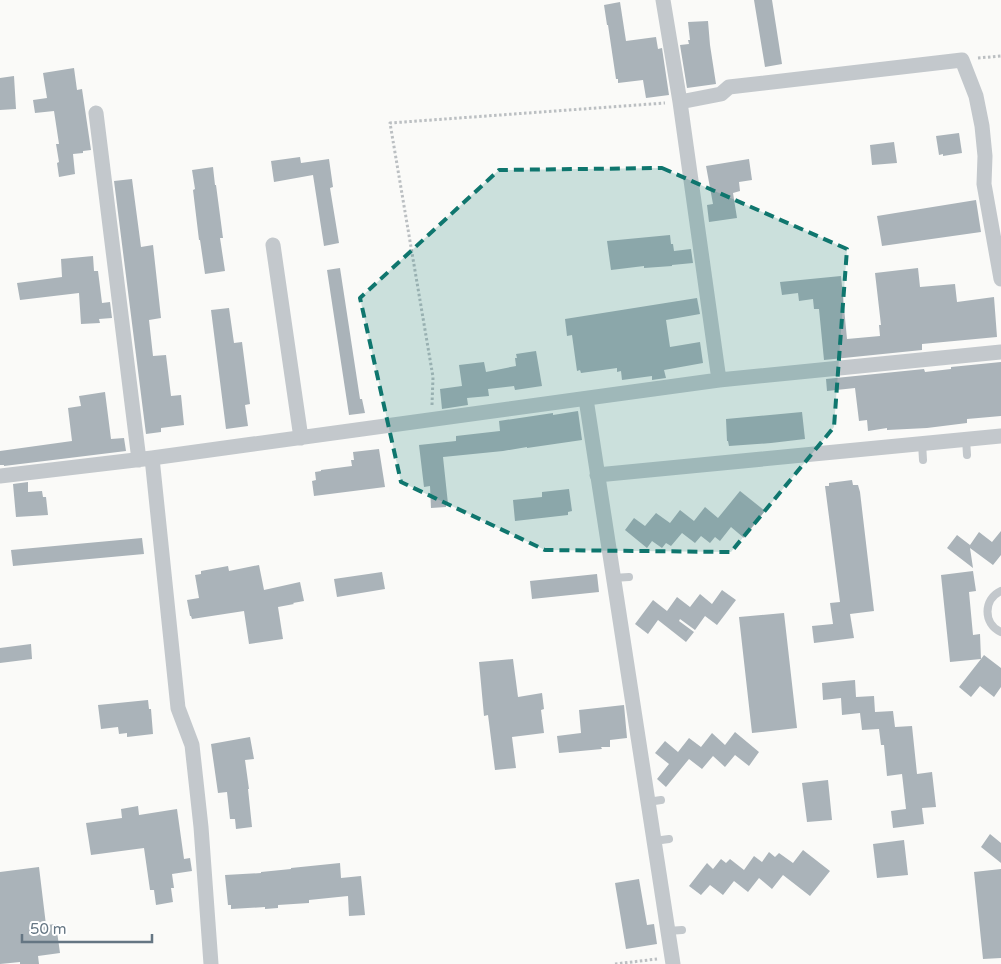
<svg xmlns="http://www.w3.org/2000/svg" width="1001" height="964" viewBox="0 0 1001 964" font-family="'Varela Round',sans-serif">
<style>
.building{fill:#aab3b9}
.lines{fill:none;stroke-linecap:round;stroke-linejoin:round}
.path{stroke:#bbbfc2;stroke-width:3;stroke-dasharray:2.5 2.5;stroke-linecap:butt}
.lane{stroke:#c3c8cc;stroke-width:8}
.street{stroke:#c3c8cc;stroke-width:15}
.marked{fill:#0f766e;fill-opacity:0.2;stroke:#0f766e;stroke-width:4;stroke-dasharray:10 6;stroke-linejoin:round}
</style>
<rect width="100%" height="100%" fill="#fafaf8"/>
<path class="building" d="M754,0H772L782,64L765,67Z
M620,2L626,41L656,37L658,49L662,48L669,95L646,98L643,80L618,83V79H616L608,25H607L604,5Z
M708,21L710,45L716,84L687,88L680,45L689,44L688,40H690L688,22Z
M74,68L77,90L82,89L91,150L83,151V153L73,154L75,174L59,177L57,163L59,162L56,144H59L54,111L35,113L33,100L47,98L43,73Z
M14,76L16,109L0,110V78Z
M959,133L962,153L943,156V154L939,155L936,136Z
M894,142L897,163L872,165L870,145Z
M300,157L301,163L329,159L333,187L330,188L339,243L324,246L313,175L274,182L271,161Z
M749,159L752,180L739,182L740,191L733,193L737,218L709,222L707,205L713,204L706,166Z
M213,167L215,185H216L223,238H220L225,271L205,274L200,240H199L193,190L195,189L192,170Z
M132,179L141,247L153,245L161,318L149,320L153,356L166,355L171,396L181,395L184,425L161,428V432L146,434L114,181Z
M976,200L981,232L882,246L877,216Z
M670,235L671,244H673L674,251L691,249L693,263L672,265V266L644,268V266L611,270L607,241Z
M93,256L94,271H98L102,303L110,302L112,318L99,319L100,323L81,324L79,293L20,300L17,283L62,277L61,259Z
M340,268L360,399H362L365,413L349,415L327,270Z
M918,268L920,287L955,284L957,302L994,297L997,337L922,344V350L824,360L819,309H814L813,299L799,301L798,293L782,295L780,282L841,276L847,339L880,336L879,325H881L875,273Z
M697,298L700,314L666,320L670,347L700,342L703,363L664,370L666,378L652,380V376L622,380L621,371L617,372V368L581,373L580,370L577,371L572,335L567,336L565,319Z
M229,308L234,343L242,342L250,404L245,405L248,426L226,429L211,310Z
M536,351L542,386L515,390L514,386L488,389L489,396L467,398L468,405L442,409L440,389L462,386L459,365L484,362L486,372L516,366L515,358H517L516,354Z
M1001,362V416L967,419V423L927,428L887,430V428L868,431L867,420L859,421L855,388L827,391L826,379L924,369L925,372L951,369V367Z
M105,392L111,439L124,438L126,451L4,466V465H0V451L72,441L68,408L81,406L79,396Z
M578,411L582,440L527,448V447L503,451L443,457L448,504H446V507L431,508L430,486L424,487L419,445L456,441V436L500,431L499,421L553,413V415Z
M802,412L805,439L771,443L729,446L728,441H727L726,419Z
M379,449L385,487L314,496L312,481L316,480L315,472L321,471V470L352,466L351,460H354L353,452Z
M852,480L853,485H858L860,492L874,611L850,614L854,638L814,643L812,626L833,624L830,603L840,602L825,486H829V483Z
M28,482V492L42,491L43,497H46L48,515L16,517L13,484Z
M569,489L572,511L568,512V515L515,521L513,500L542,497V492Z
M740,491L765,511L744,538L731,527L720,541L715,537L710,543L701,536L695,543L682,533L671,546L666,543L662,548L652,541L647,548L625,530L634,518L645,526L656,513L670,523L680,510L694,521L705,507L718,518Z
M1001,531V555L993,565L970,548L973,568L947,548L957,535L970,545L979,532L992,542Z
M142,538L144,554L13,566L11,550Z
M259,565L264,590L300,582L304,601L293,603L294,604L278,607L283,639L249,644L244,611L192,619L191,616H190L187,600L199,598L195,575L201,574V571L228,566L229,571Z
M973,571L976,591L969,592L973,635L980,634L981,659L984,655L1001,668V687L994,697L980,686L971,697L959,687L981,659L950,662L941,575Z
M382,572L385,589L337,597L334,579Z
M597,574L599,592L532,599L530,581Z
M722,590L736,600L717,625L705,616L695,630L680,619L679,621L694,632L686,642L658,620L648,634L635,624L653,600L667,611L677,597L690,607L700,594L712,604Z
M784,613L797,728L752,733L739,617Z
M31,644L32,659L0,663V648Z
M513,659L518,697L542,693L544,709L541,710L544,733L512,737L516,768L495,770L488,715L484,716L479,662Z
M855,680L856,697L874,696L875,712L893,711L895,727L912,726L917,774L932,772L936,807L922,808L924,824L893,828L891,811L906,809L902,774L887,776L884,745H881L879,729L862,730L860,713L842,715L841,698L823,700L822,683Z
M148,700L149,709H151L153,734L127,737V733L119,734L118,727L101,729L98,705Z
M624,705L627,738L610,740V747H601L602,749L559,753L557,736L581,733L579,710Z
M735,732L759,752L749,766L735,755L725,767L713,756L702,769L689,759L666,787L657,779L669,764L655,753L665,741L678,752L689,738L701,747L712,733L725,745Z
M250,737L254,759L245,760L249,789H248L252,827L236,829L235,819H230L227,792L218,793L211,744Z
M828,780L832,820L807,822L802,783Z
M138,806L139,815L177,809L184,859L190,858L192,871L172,874L174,888H171L173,902L156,905L154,890H150L144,848L91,855L86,823L122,818L121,809Z
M990,834L1001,843V863L981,847Z
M904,840L908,875L877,878L873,844Z
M803,850L830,871L810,896L783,875L772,889L759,878L748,892L734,881L723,895L710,885L701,895L689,886L707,863L713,869L721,859L726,863L730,859L744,870L754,856L762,862L769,852L775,857L779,853L793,863Z
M340,863L341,878L361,876L365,915L349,916L348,896L309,900V903L278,905V908L265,909V907L231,909V905H228L225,875L261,873V872L291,869V868Z
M39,867L46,925L56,924L60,953L38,956L39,964H20V962L0,964V872Z
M1001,869V958L983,959L974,872Z
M639,879L647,925L654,924L657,944L626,949L615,883Z"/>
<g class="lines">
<path class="path" d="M978,58L1001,56
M432,405L433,377L390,123L665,103
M615,964L657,959"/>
<path class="lane" d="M966,439L967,455
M922,443L923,460
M613,578L629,577
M1001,591C983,599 983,624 1001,632
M648,802L661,800
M654,841L669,839
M668,931L682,930"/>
<path class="street" d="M663,0L680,102L719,380
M680,102L721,94L729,87L962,60L976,96L982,126L985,156L984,184L1001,279
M96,113L139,460
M273,245L301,438
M586,399L673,964
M152,458L178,708L192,745L201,827L211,964
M597,475L1001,436
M0,476L152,458L719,380L1001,352"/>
</g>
<path class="marked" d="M662,168L847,249L834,427L731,552L545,550L401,482L360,298L499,170Z"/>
<path d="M22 934v8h130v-8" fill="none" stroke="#657683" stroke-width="2.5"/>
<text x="30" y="934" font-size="15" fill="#657683" stroke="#ffffff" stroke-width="4" paint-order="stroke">50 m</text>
</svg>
